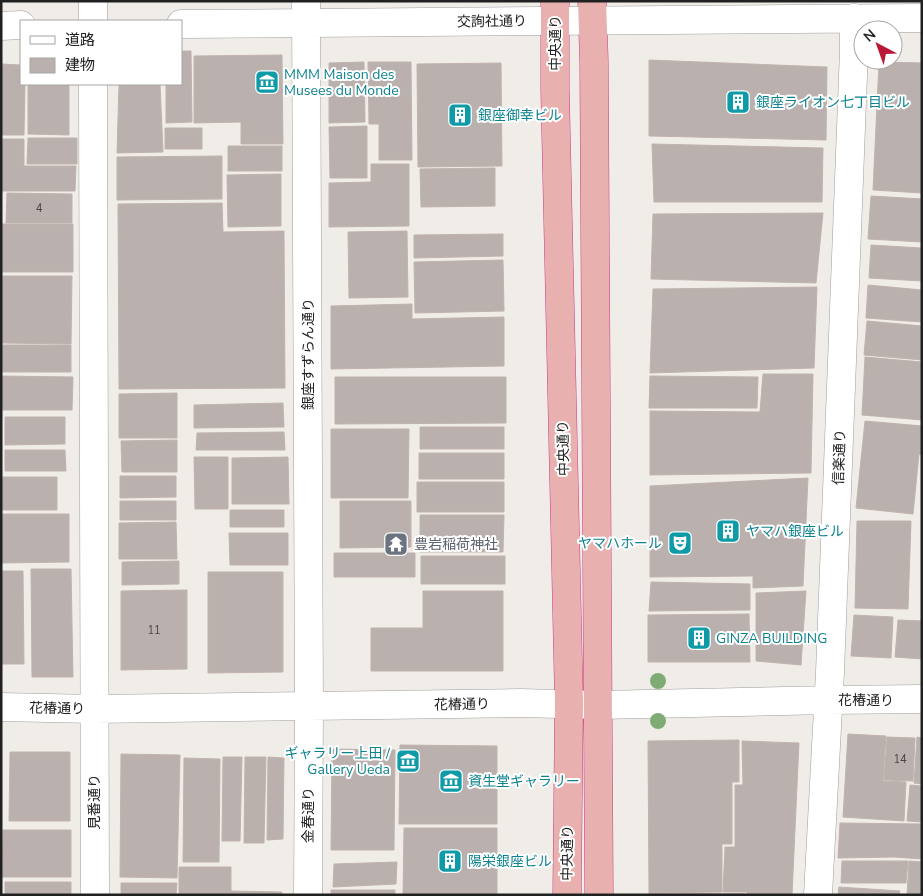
<svg xmlns="http://www.w3.org/2000/svg" width="923" height="896" viewBox="0 0 923 896" font-family="'Nunito Sans','Noto Sans JP',sans-serif">
<style>
.building{fill:#bab1af;stroke:#c1b2ad}
.lines{fill:none;stroke-linecap:round;stroke-linejoin:round}
.minor-casing{stroke:#9e9e9e;stroke-width:29}
.trunk-casing{stroke:#c93c88;stroke-width:29}
.minor{stroke:#fff;stroke-width:28}
.trunk{stroke:#e9b0b0;stroke-width:28}
.tree{fill:#7fac76}
.labels{text-anchor:middle;stroke-width:4;stroke-linejoin:round;paint-order:stroke}
.number-label{font-size:11px;fill:#474544}
.street-label{font-size:14px;fill:#212121;stroke:#fff}
.culture-label{font-size:14px;fill:#0d838f;stroke:#fff;text-anchor:start}
.worship-label{font-size:14px;fill:#5b616d;stroke:#fff;text-anchor:start}
</style>
<rect width="100%" height="100%" fill="#f0ede9"/>
<path class="building" d="M181,51H191L192,122L166,123V84H181Z
M282,55L283,144H241V122L194,123V56Z
M649,60L827,67L826,140L649,136Z
M364,62L365,122L329,123V63Z
M368,62H411L412,160H379V124H369Z
M879,62L922,63V193L873,190Z
M501,63L502,166L418,167L417,64Z
M1,64L21,65V84H25L24,135H1Z
M28,84H69V135L28,134Z
M119,84H160L163,152L117,153Z
M367,126V178H330L329,127Z
M165,128H202V149H165Z
M28,138H77V164H27Z
M1,139H24V166H76L75,191H1Z
M652,144L823,148L822,202H654Z
M228,146H282V171H228Z
M222,156V199L117,200V157Z
M371,164H409V226L329,227V183L371,182Z
M495,168V206L421,207L420,169Z
M281,174V226L228,227L227,175Z
M7,193L72,194V223H6Z
M871,196L922,199V242L868,239Z
M222,203L223,232L284,231L285,388L119,389L118,204Z
M823,213L816,283L651,279L653,214Z
M1,224H73V272H1Z
M407,231L408,297L349,298L348,232Z
M503,234V256L414,258V235Z
M871,245L922,248V281L869,278Z
M503,260L504,311L415,313L414,262Z
M1,276H72L71,344L1,343Z
M868,285L922,290V322L866,318Z
M817,287L814,368L650,373L653,289Z
M412,304V319L504,317V366L331,369V306Z
M867,321L922,326V360L864,355Z
M1,345H71V372H1Z
M865,357L922,362V420L862,415Z
M763,374H813L811,473L650,475V411L760,412Z
M1,376L73,377L72,410H1Z
M650,376L758,377L757,408H649Z
M335,377H506V423L335,424Z
M177,393V438H119V394Z
M283,403L284,427L194,428V405Z
M5,417H65V444L5,445Z
M865,421L922,426V455L919,454L913,514L856,508Z
M420,427H504V449H420Z
M331,429H409L408,498H331Z
M284,432L285,450H196L197,433Z
M177,440V472H122L121,441Z
M5,450H65L66,471H5Z
M419,453H504V479H419Z
M194,457H228V509H195Z
M288,457L289,504H232V458Z
M120,476H176V497L120,498Z
M1,477H57V510H1Z
M808,478L803,586L753,588V576L650,577V486Z
M417,482H504V512H417Z
M120,501H176V520H120Z
M340,501H411V547L340,548Z
M230,510H284V527H230Z
M1,514H69V562L1,563Z
M420,515H504L503,552H420Z
M857,521H911L908,609L855,608Z
M176,522L177,559H119V523Z
M229,533H288V565H230Z
M334,553H415V577H334Z
M421,556H505V584H421Z
M179,561V584L122,585V562Z
M31,569H71L73,677H32Z
M1,571H23L24,664H1Z
M208,572H283V672L208,673Z
M651,582L750,584V610L649,611Z
M187,590V669L121,670V591Z
M423,591H503V671H371V628H423Z
M806,591L801,665L756,661V593Z
M749,614L750,662H648V615Z
M854,615L893,617L891,658L851,656Z
M898,620L922,621V659L895,657Z
M848,734L886,736L883,781L906,782L904,821L843,817Z
M887,737L915,738L913,781L884,780Z
M917,737L922,738V784L914,783Z
M739,740V782H732V844H722V892L649,893L648,741Z
M742,741L799,743L792,895H747V892H723L725,847H735V785H743Z
M400,745L497,746V824H399Z
M332,749L395,750L394,850H331Z
M10,752H70V821H9Z
M121,754L180,755L177,878L120,877Z
M223,757H242L240,841H222Z
M245,757H266L264,843H244Z
M268,757L284,758L283,839L267,840Z
M184,758L220,759L219,862H183Z
M910,785L922,786V822L907,821Z
M840,823L922,824V859L894,857L838,858Z
M404,828H497V895H403Z
M3,830H71V877H2Z
M842,861H908L906,883H841Z
M909,861L922,862V895H907Z
M397,862L396,884L333,887L334,864Z
M179,867H231V891L282,892V895H179Z
M5,882H71V895H5Z
M121,883H177L176,895H121Z
M839,887L900,891L899,895H838Z
M331,890H395V895H331Z
M649,893L745,894L649,895Z"/>
<g class="lines">
<g class="minor-casing">
<path id="minor" d="M306,1L309,706L308,895
M93,21V1
M181,24L922,18
M1,26L21,25
M93,84L95,895
M1,707L94,709L520,703L599,705L829,700L922,699
M818,895L830,672L854,50V18"/>
</g>
<g class="trunk-casing">
<path id="trunk" d="M555,1V89L569,703L567,895
M592,1L594,61L599,895"/>
</g>
<use href="#minor" class="minor"/>
<use href="#trunk" class="trunk"/>
</g>
<g class="tree">
<circle cx="658" cy="681" r="8"/>
<circle cx="658" cy="721" r="8"/>
</g>
<defs>
<g id="museum-square" transform="scale(1.25)"><rect x="-9" y="-9" width="18" height="18" rx="4" fill="#0f9aa8" stroke="#fff"/><path d="M0-6L6-3V-2H-6V-3ZM-5-1h2V3h-2ZM-1-1h2V3h-2ZM3-1h2V3H3ZM-6 4H6V6H-6Z" fill="#fff"/></g>
<g id="building-square" transform="scale(1.25)"><rect x="-9" y="-9" width="18" height="18" rx="4" fill="#0f9aa8" stroke="#fff"/><path d="M-4-6H4V6H1V3H-1V6H-4ZM-2.5-4.3h1.7v1.8h-1.7ZM.8-4.3h1.7v1.8H.8ZM-2.5-1h1.7V.8h-1.7ZM.8-1h1.7V.8H.8Z" fill="#fff"/></g>
<g id="theatre-square" transform="scale(1.25)"><rect x="-9" y="-9" width="18" height="18" rx="4" fill="#0f9aa8" stroke="#fff"/><path d="M-5-5.5Q0-4 5-5.5V0Q5 5 0 6Q-5 5-5 0ZM-3.3-2.5H-1v1.5H-3.3ZM1-2.5H3.3v1.5H1ZM-2.8 1Q0 5.5 2.8 1Z" fill="#fff"/></g>
<g id="temple-square" transform="scale(1.25)"><rect x="-9" y="-9" width="18" height="18" rx="4" fill="#6b7280" stroke="#fff"/><path d="M0-6L5-2H3V0L6.5 2.5H4V6H1.5V3h-3V6H-4V2.5H-6.5L-3 0V-2H-5Z" fill="#fff"/></g>
</defs>
<g fill-rule="evenodd">
<use href="#museum-square" x="267" y="82"/>
<use href="#building-square" x="738" y="102"/>
<use href="#building-square" x="460" y="115"/>
<use href="#building-square" x="728" y="531"/>
<use href="#theatre-square" x="680" y="543"/>
<use href="#temple-square" x="396" y="544"/>
<use href="#building-square" x="699" y="638"/>
<use href="#museum-square" x="408" y="761"/>
<use href="#museum-square" x="451" y="781"/>
<use href="#building-square" x="450" y="861"/>
</g>
<g class="labels">
<g class="number-label">
<text x="39" y="212">4</text>
<text x="154" y="634">11</text>
<text x="900" y="763">14</text>
</g>
<g class="street-label">
<text transform="translate(492 21) rotate(-1)" y="5">交詢社通り</text>
<text transform="translate(555 43) rotate(-90)" y="5">中央通り</text>
<text transform="translate(308 354) rotate(-90)" y="5">銀座すずらん通り</text>
<text transform="translate(563 448) rotate(-91)" y="5">中央通り</text>
<text transform="translate(839 457) rotate(-88)" y="5">信楽通り</text>
<text x="866" y="705">花椿通り</text>
<text transform="translate(462 704) rotate(-1)" y="5">花椿通り</text>
<text transform="translate(57 708) rotate(1)" y="5">花椿通り</text>
<text transform="translate(94 802) rotate(-90)" y="5">見番通り</text>
<text transform="translate(308 815) rotate(-90)" y="5">金春通り</text>
<text transform="translate(567 853) rotate(-89)" y="5">中央通り</text>
</g>
<g class="culture-label">
<text x="284" y="79">MMM Maison des<tspan x="284" dy="16">Musees du Monde</tspan></text>
<text x="756" y="107">銀座ライオン七丁目ビル</text>
<text x="478" y="120">銀座御幸ビル</text>
<text x="746" y="536">ヤマハ銀座ビル</text>
<text x="662" y="548" text-anchor="end">ヤマハホール</text>
<text x="716" y="643">GINZA BUILDING</text>
<text x="390" y="758" text-anchor="end">ギャラリー上田 /<tspan x="390" dy="16">Gallery Ueda</tspan></text>
<text x="468" y="786">資生堂ギャラリー</text>
<text x="468" y="866">陽栄銀座ビル</text>
</g>
<g class="worship-label">
<text x="414" y="549">豊岩稲荷神社</text>
</g>
</g>
<rect width="923" height="896" fill="none" stroke="#212121" stroke-width="5"/>
<rect x="20" y="20" width="162" height="65" fill="#ffffff" stroke="#a6a6a6"/>
<rect x="30" y="36" width="25" height="8" fill="#ffffff" stroke="#a6a6a6"/>
<text x="65" y="45" font-size="15" fill="#212121">道路</text>
<rect x="30" y="58" width="25" height="15" fill="#bab1af" stroke="#a6a6a6"/>
<text x="65" y="70" font-size="15" fill="#212121">建物</text>
<g transform="translate(878 45) rotate(319)"><circle r="24" fill="#ffffff" stroke="#a6a6a6"/>
<path d="M0-4L9 19L0 12L-9 19Z" fill="#bc1637"/>
<text y="-8" font-size="14" font-weight="bold" text-anchor="middle" fill="#212121">N</text>
</g>
</svg>
